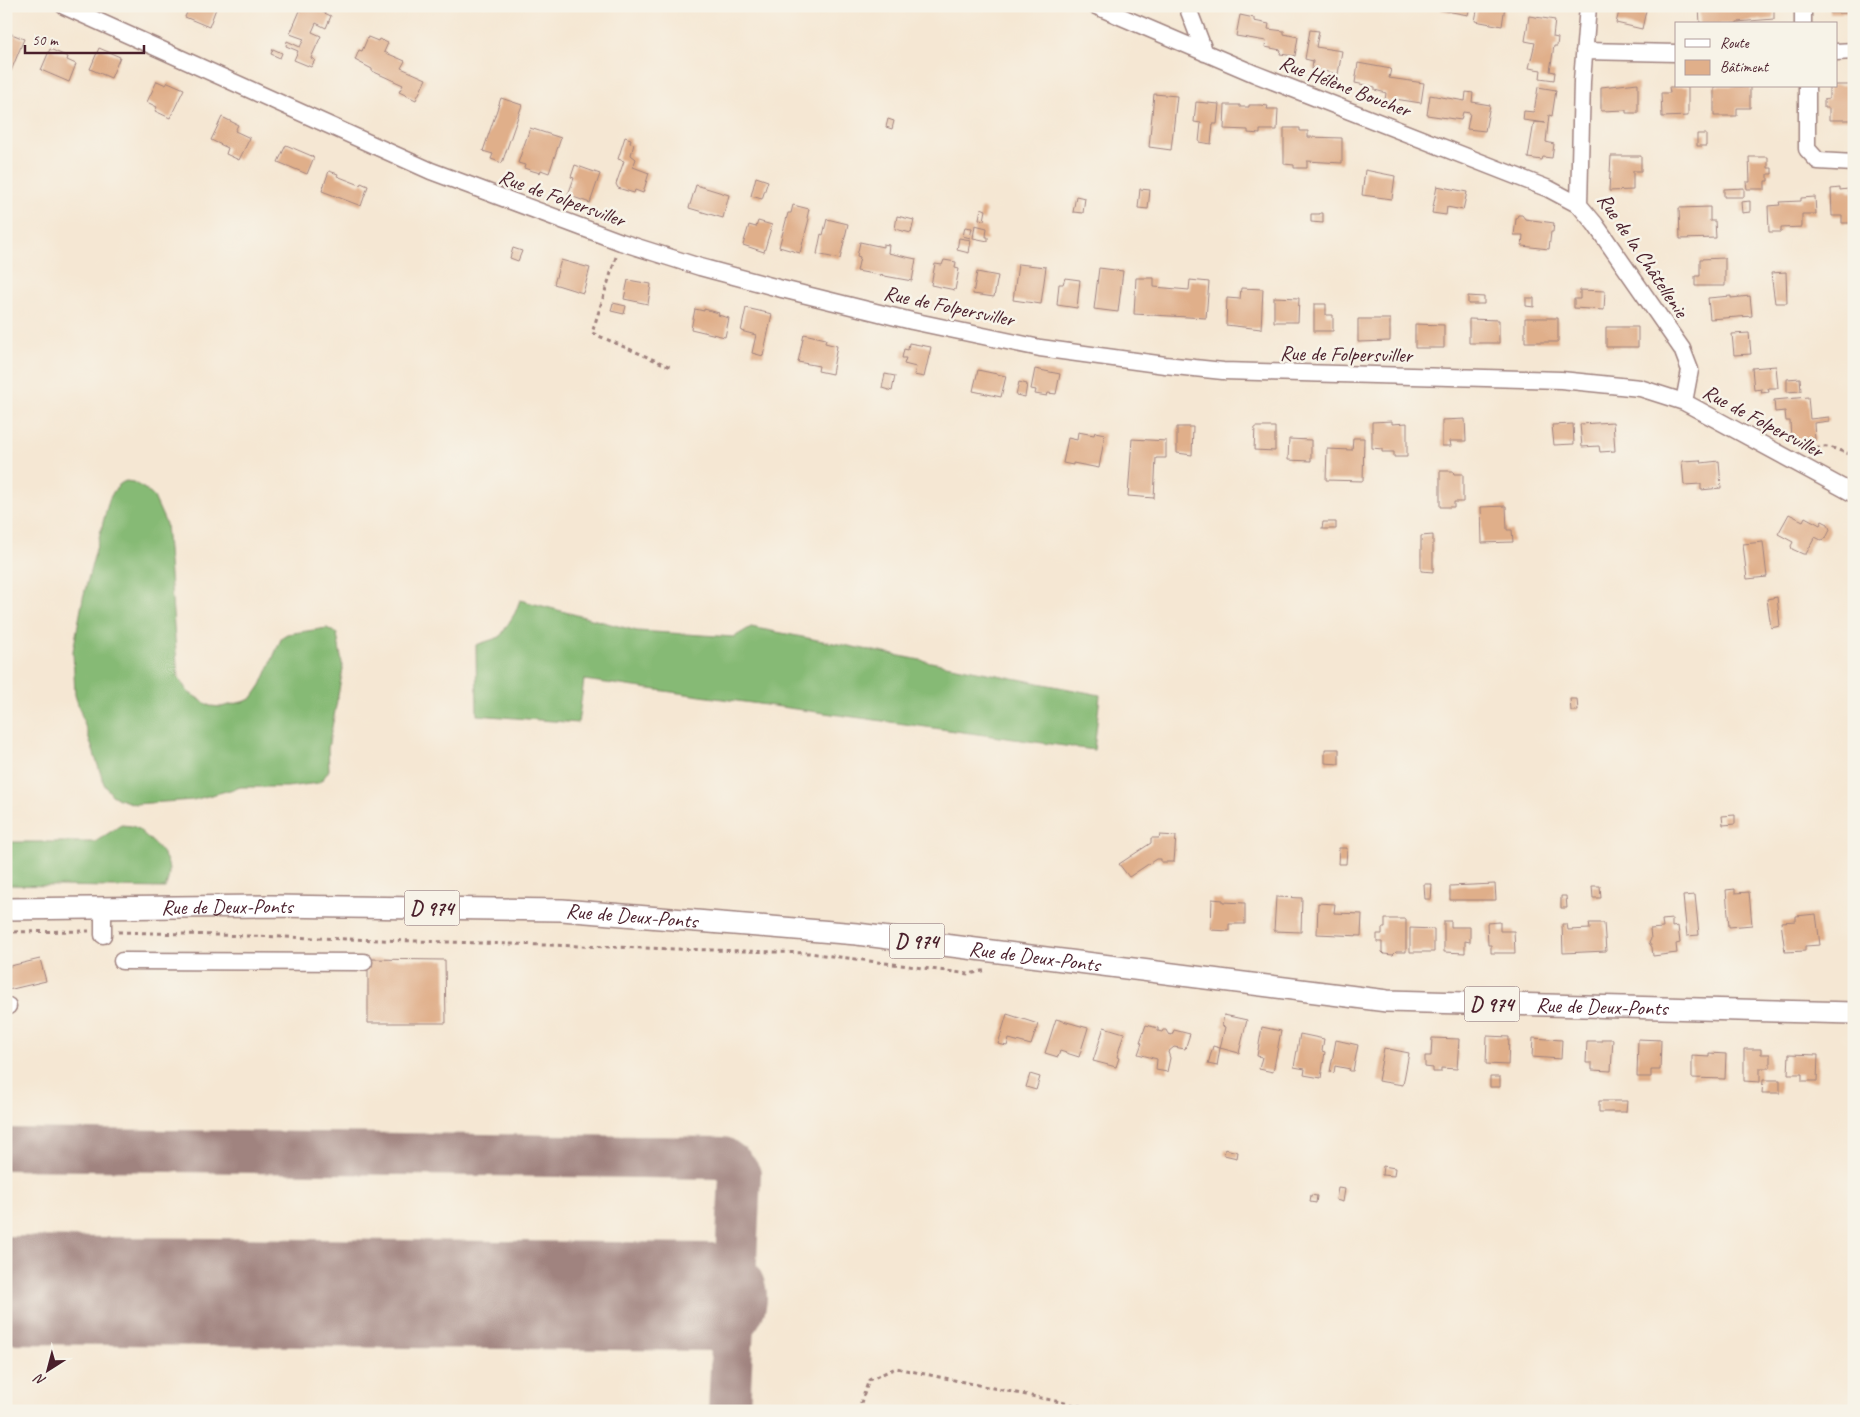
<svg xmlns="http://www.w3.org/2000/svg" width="1860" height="1417" viewBox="0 0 1860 1417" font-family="Caveat,sans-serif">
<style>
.forest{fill:#86ba74;stroke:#686c50}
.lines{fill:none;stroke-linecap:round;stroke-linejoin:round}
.taxiway{stroke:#a0837f;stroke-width:42}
.runway{stroke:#a0837f;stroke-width:108}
.building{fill:#e0af8a}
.minor-casing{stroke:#a0837f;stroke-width:19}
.major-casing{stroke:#a0837f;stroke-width:24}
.path{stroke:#a0837f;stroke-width:3;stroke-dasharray:4 4;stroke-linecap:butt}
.minor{stroke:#fff;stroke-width:16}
.major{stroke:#fff;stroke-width:21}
.labels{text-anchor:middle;stroke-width:5;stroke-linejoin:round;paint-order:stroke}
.shield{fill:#f7f3e8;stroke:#7e5f64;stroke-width:1}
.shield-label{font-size:20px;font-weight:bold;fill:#4a1f2b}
.street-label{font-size:21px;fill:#4a1f2b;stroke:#f7f3e8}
</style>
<rect width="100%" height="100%" fill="#f7f3e8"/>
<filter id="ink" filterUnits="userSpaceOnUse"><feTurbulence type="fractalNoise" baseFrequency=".02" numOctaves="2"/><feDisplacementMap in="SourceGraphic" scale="10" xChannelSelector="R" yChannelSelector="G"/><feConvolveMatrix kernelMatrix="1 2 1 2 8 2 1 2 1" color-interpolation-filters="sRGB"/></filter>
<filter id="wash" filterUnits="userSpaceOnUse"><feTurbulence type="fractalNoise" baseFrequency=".0096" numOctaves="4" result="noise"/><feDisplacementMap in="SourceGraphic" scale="20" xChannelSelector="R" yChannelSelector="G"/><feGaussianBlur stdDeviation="1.12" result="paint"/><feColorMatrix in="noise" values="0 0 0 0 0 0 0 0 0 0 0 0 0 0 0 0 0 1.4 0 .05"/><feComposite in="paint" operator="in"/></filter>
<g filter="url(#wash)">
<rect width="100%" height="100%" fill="#f5e7d3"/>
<path class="forest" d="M126,481L133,482L145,489L154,497L166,524L178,677L188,692L210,706L221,707L246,701L252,698L261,685L282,637L287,634L327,628L337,634L343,669L328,748L329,770L323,779L318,783L287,787H241L193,800L135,804L119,799L112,795L104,784L75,695L73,651L83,598L109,500C113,492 117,484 126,481Z
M520,600L637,631L734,637L751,627L1100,695L1094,750L584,680L578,723L477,715L476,645L500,637L515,613Z
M121,825L132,826L137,828C156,846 178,859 165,888L6,885V842H95Z"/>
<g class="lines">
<path class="taxiway" d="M6,1149L723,1158L734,1166L740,1175L729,1411"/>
<path class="runway" d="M6,1290L713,1297"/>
</g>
<g id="blocks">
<path class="building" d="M190,6H217L209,27L185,17Z
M302,6H309L331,16L326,28L316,23L312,32L321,36L311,58L315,60L311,67L294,60L298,51L286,46L287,41L300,47L304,39L290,34Z
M1442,6H1470L1468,15L1441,10Z
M1478,6H1505L1502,26L1475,21Z
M1616,6H1647L1642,29L1616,23L1619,12H1615Z
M1699,6H1774V19L1737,22V24H1700Z
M1830,6H1854V13H1830Z
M1240,15L1254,18V21L1269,24L1268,29L1284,31V34L1298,37L1295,56L1280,54L1281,50L1265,47L1266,41L1236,36Z
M1529,16L1555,20L1553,37L1558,38L1557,46H1554L1550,71L1555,72L1554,80L1540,78L1541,70L1529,68L1535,43L1525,41Z
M1310,30L1319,31L1316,47L1342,51L1338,74L1312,69L1313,61L1305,59Z
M7,32L24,39L11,71L6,69Z
M368,37L378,41L379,39L388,43L384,52L405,61L401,68L426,79L416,100L399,92L403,85L372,71V69L355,60L359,50L362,51Z
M99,48L120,57L111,78L90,69Z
M50,49L68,57L67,60L76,64L69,82L41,70Z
M273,49L282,53L280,58L271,54Z
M1358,63L1391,69L1389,78L1424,83L1421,103L1395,99V102L1385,100L1386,93L1375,90V87L1355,83Z
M157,81L166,85L168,82L184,89L170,118L155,111L157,107L147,102Z
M1638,83V113H1626V110L1601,111V87Z
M1836,85H1854L1853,120H1829V108H1824V100L1829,99V86Z
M1714,86H1750V108H1737V116H1714Z
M1538,87L1556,90L1552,116L1549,115L1546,142L1554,144L1552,158L1543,157L1542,160L1528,158L1534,122L1546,123L1523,120L1524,111L1534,112Z
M1669,87H1688V116L1662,117L1661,93H1670Z
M1466,92L1473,93L1472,102L1490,105L1485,131L1467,129L1470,113L1463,112L1461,120L1427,115L1430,95L1465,101Z
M1154,94L1177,96L1171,150L1149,147Z
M501,98L522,105L502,163L491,159L493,154L483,151Z
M1196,102L1219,104L1217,124H1213L1211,144L1199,142L1201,123L1194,122Z
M1225,105H1240V107H1249V105H1261L1268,106L1267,109H1278L1277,130H1260V134L1248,133V130L1224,129Z
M222,117L238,125L235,131L250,138L239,160L226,154L228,148L211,140Z
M888,119L894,121L892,129L886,127Z
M530,128L561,138L549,173L541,170L540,173L533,171L524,168L525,165L518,163Z
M1284,128H1300V131H1308V137L1342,138V163L1307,161V168H1294V165L1284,164Z
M1697,134H1706V146H1697Z
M625,137L631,139L630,143L634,144L631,155L636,159L633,167L649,173L643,193L635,190L634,193L618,188L616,184L624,161L618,159Z
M286,145L314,157L307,174L278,162Z
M1611,156H1641V171H1633V190L1609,191Z
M1749,157H1768V168H1772V174H1768V181H1765V189H1747L1746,182H1750Z
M575,165L600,174L590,203L568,195L574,178L571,177Z
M1365,170L1395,176L1392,199L1362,195Z
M329,171L338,174L337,176L360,185L361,183L368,186L361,206L322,191Z
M756,177L768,181L762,199L751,196Z
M696,185L729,195L723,218L689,208Z
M1437,186L1467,192L1463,210L1447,207L1446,215L1432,213Z
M1744,188V197H1724V189Z
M1840,188V190L1848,189V192H1854V223H1842V216H1832L1831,189Z
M1140,189L1150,190L1148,209L1138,208Z
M1076,196L1085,198L1083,213L1073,212Z
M1815,197L1816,214H1802V227L1781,228V232H1769L1768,206L1780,205L1779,202L1801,201V198Z
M1750,201V212L1742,213L1741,202Z
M793,205L809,209L807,218L809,219L800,253L779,247L788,213H791Z
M1710,207V221H1715L1716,238L1680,239L1679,208Z
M981,208L986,210L984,220L979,219Z
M1320,213H1323V223L1311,222V214H1320Z
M1518,215H1522L1525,219L1554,223L1553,232H1551L1549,249L1522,246L1523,235H1514L1516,219Z
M897,216L914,220L911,233L895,229Z
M827,219L848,224L840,259L817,254L821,234L823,235Z
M758,221L772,225L764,252L743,245L749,225L756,227Z
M975,225L987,228L986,237H988V241L973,238Z
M965,227L972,228L970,238L963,236Z
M959,238L971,240L969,253L957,250Z
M860,242L883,247V244L889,245L888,253L916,259L912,281L857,271L860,257L857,256Z
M513,248L522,251L518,261L510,258Z
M1725,258V286H1695V276H1700V259Z
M561,260L590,268L583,293L554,284Z
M944,260L956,262L955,268L959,269L955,290L931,285L935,264L942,265Z
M1018,264L1046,267L1041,304L1013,300Z
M1099,268L1123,271L1118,312L1094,309Z
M977,272L998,276L994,297L973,294Z
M1786,272L1787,303H1775L1771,273Z
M1065,278L1080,280L1077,308L1057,305L1059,284H1063Z
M1136,278H1154V287L1189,290L1190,280L1209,282L1206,318L1134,314Z
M628,280L651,284L648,304L624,299Z
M1241,288L1263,289L1261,329L1226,325L1227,298L1240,299Z
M1580,290L1605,291L1604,310L1574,308V299H1580Z
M1468,296L1484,297V304H1468Z
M1731,296V298L1750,296L1752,316L1710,319L1708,298Z
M1274,297L1299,298L1298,322H1274Z
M1526,298H1534V307L1526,306Z
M613,303L626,306L624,314L611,311Z
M1314,304H1326V315H1333V331H1314Z
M746,308L772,314L763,356L752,353L756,335L741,331Z
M695,309L704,311V309L719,313L718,315L729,318L725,337L691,329Z
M1525,318H1558V342H1525Z
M1358,319H1390V341L1358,342Z
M1469,319L1499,320V343H1469Z
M1415,324L1444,325V348H1415Z
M1606,327H1638V347H1606Z
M1749,333L1751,354L1734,355L1732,334Z
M804,334L826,339L825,343L837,346L832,374L818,371L819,366L798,362Z
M909,343L931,347L924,377L914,375L916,367L904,364L906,358H902L904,349L908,350Z
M1776,366L1778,388H1768L1769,392L1761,393L1762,389L1754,390L1752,368Z
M1035,369L1060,374L1056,394L1048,393L1047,396L1035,394L1036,390L1031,389Z
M978,370L1006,376L1001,397L973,391Z
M885,374L895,376L892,391L882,388Z
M1800,378L1801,391L1787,392V379Z
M1019,382L1027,384L1025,397L1016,395Z
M1808,397L1810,419L1829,417V421L1814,423L1815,441L1793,442L1791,441L1790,421H1786L1785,411L1775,412L1774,400Z
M1465,419L1466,441H1450L1451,446H1442V420Z
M1392,421V424L1407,423V457H1394V452H1382V449L1372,448V422Z
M1613,422L1615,451L1600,452L1599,446L1582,447L1580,424Z
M1573,424L1574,444L1554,445L1552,425Z
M1177,427H1193L1192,455L1177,453Z
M1255,427H1275V451L1254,450Z
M1078,432L1094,435L1095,432L1105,434L1099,468L1073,463V465L1063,463L1068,438L1077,440Z
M1353,438H1364L1363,481L1326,480L1327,449L1352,450Z
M1132,439L1166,441V458H1156L1154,498L1128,496Z
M1289,439L1311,440V461L1288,460Z
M1700,460L1701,463L1719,461L1721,488L1701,490V484L1684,485L1682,461Z
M1440,471H1453L1454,474H1463V502H1454V507H1440Z
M1506,506L1507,530H1512L1513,542L1482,543L1481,507Z
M1789,514L1803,521L1805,517L1820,525L1822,521L1828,524L1830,530L1826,538L1821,540L1815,537L1806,554H1803L1792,549L1791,546L1793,542L1778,534Z
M1323,522H1336V529H1322Z
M1433,535V572L1421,571V536Z
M1763,542L1767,577L1747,579L1743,544Z
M1777,597L1780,626L1771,628L1767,599Z
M1570,699H1577L1578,711H1571Z
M1325,749H1339V764L1325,763Z
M1735,815V824L1723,825L1722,816Z
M1160,835L1176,836L1174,862H1161V859H1156L1129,877L1119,864L1151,843V838H1159Z
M1339,848H1347L1346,864H1338Z
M1424,884H1432L1431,899H1425Z
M1495,884L1496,900H1450V886Z
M1592,886H1600L1601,898H1593Z
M1735,889V893L1749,892L1752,925L1729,927L1726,890Z
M1695,895L1699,935L1687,936L1683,896Z
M1561,896H1566L1567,908H1561Z
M1276,897L1302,898L1301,932L1274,931Z
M1212,899L1223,900V902L1245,903V924H1229V931L1211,930Z
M1318,903L1335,904L1334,913L1362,914L1361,936L1317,934Z
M1816,914L1820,945L1805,946V951L1785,952L1781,922L1796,921V916Z
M1385,919H1406V952H1396L1393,955L1384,954L1382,952V942H1377V934H1382V928H1385Z
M1672,919V927L1678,926L1680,943L1676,944L1677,953L1653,956L1652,947L1649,943L1651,939L1650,929L1663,928L1662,920Z
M1444,921H1451V927H1470V942L1465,941V953L1444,952Z
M1500,922V931H1514L1515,953H1491V945H1488L1487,923Z
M1589,923H1604L1606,951L1563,953L1562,924H1567L1568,930L1590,929Z
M1410,928L1434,929V952H1410Z
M40,959L46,981L8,990L6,967Z
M368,959L445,960L446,1023H368Z
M1007,1014L1038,1024L1031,1045L1009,1039L1007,1046L998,1044Z
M1224,1015L1247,1020L1239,1053L1220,1048L1225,1027L1222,1026Z
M1056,1019L1088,1028L1079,1057L1060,1051L1058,1057L1045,1053Z
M1146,1025L1158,1028V1031L1162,1032L1163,1030H1166L1168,1034L1172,1035L1174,1030L1190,1034L1185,1049L1174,1047L1168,1052L1170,1058L1167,1072L1156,1070L1157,1059L1138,1054L1142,1043L1140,1042Z
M1104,1027L1124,1033L1117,1057L1119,1058L1116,1067L1093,1061Z
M1262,1027L1281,1031L1273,1072L1259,1069L1262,1057L1257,1056Z
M1300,1034L1324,1039L1322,1051L1325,1052L1321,1078L1304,1075L1305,1069L1294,1067Z
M1487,1036L1509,1037L1508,1065L1486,1064Z
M1432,1038L1459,1039L1457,1069L1441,1068V1072H1433V1068L1425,1067V1056H1431Z
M1533,1038L1562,1040L1561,1059L1532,1057Z
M1602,1039H1613L1611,1071L1592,1070V1063H1586L1587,1041H1602Z
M1638,1039L1661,1040L1660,1070H1651V1077H1637Z
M1336,1040L1358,1045L1353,1071H1349L1350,1069L1335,1066L1334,1073L1330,1072Z
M1213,1046L1220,1048L1217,1066L1208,1064Z
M1384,1048L1409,1053L1403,1085L1378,1081Z
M1744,1049H1761V1054H1770V1068H1760V1082L1744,1081Z
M1709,1053L1726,1054L1725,1079L1692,1078V1056L1709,1057Z
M1789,1054L1818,1055L1817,1081H1802V1074H1788Z
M1030,1074L1040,1077L1036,1090L1026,1087Z
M1490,1077H1500V1087H1490Z
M1763,1080H1780V1093H1762Z
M1599,1101H1627L1626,1112H1599Z
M1225,1149L1238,1152L1237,1158L1224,1155Z
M1383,1166L1395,1168L1394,1176L1382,1175Z
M1338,1188L1345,1189L1343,1202L1336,1200Z
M1311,1195L1317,1196L1316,1203L1310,1202Z"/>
</g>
</g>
<g filter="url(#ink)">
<use href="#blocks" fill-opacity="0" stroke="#a0837f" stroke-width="1"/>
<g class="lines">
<g class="minor-casing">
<path id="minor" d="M64,6L431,171L621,242L700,267L782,289L912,321L1040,348L1165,365L1223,371L1561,380L1640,388L1684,402L1854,494
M1096,6L1255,74L1549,189L1579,205L1595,224L1682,349L1690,370L1684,402
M1187,6L1205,53
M1803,24V6
M1584,51L1676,53
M1836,52L1854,51
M1807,86V149L1818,161L1854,163
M1579,205L1582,81L1588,6
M103,908V935
M122,961L364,962
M6,1006H8"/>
</g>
<g class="major-casing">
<g id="major">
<path id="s1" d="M6,909L271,906L562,910L857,934L1387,1001L1854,1013"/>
</g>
</g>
<path class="path" d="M616,257L592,333L673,368
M1809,453C1827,440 1835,451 1854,455
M6,932L89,931
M118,932L809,953L969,974L987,970
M858,1411L869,1380L896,1368L1104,1411
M1830,1411L1854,1409"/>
<use href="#minor" class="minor"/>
<use href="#major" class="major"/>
</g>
</g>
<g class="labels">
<g class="shield">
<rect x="404.5" y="890.5" width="55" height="35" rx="4"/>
<rect x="889.5" y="923.5" width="55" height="35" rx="4"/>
<rect x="1464.5" y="986.5" width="55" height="35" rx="4"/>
</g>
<g class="shield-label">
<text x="432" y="915">D 974</text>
<text x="917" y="948">D 974</text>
<text x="1492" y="1011">D 974</text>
</g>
<g class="street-label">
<text transform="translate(1345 86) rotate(21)" y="7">Rue Hélène Boucher</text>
<text transform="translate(562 198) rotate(20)" y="7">Rue de Folpersviller</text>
<text transform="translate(1643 255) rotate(56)" y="7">Rue de la Châtellenie</text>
<text transform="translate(949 306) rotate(12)" y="7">Rue de Folpersviller</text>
<text transform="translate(1346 354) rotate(1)" y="7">Rue de Folpersviller</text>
<text transform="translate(1763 421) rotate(28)" y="7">Rue de Folpersviller</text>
<text dy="7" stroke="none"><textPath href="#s1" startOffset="221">Rue de Deux-Ponts</textPath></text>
<text dy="7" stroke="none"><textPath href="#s1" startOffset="626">Rue de Deux-Ponts</textPath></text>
<text dy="7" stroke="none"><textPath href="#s1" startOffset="1031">Rue de Deux-Ponts</textPath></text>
<text dy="7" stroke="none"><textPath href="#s1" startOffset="1601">Rue de Deux-Ponts</textPath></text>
</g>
</g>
<rect width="1860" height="1417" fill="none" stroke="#f7f3e8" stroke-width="25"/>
<rect x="1675" y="22" width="162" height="65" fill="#f7f3e8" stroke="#b29e9c"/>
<rect x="1685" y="39" width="25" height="8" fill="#ffffff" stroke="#b29e9c"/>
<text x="1720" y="48" font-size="15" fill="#4a1f2b">Route</text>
<rect x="1685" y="60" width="25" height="15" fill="#e0af8a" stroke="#b29e9c"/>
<text x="1720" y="72" font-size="15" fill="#4a1f2b">Bâtiment</text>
<g transform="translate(48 1370) rotate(216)" stroke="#f7f3e8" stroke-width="4" paint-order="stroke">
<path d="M0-4L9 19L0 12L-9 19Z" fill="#4a1f2b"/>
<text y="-8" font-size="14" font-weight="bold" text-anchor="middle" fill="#4a1f2b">N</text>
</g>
<path d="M25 45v8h119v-8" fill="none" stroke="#4a1f2b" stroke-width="2.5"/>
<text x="32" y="45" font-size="15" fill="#4a1f2b" stroke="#f7f3e8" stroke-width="4" paint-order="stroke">50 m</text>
</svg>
